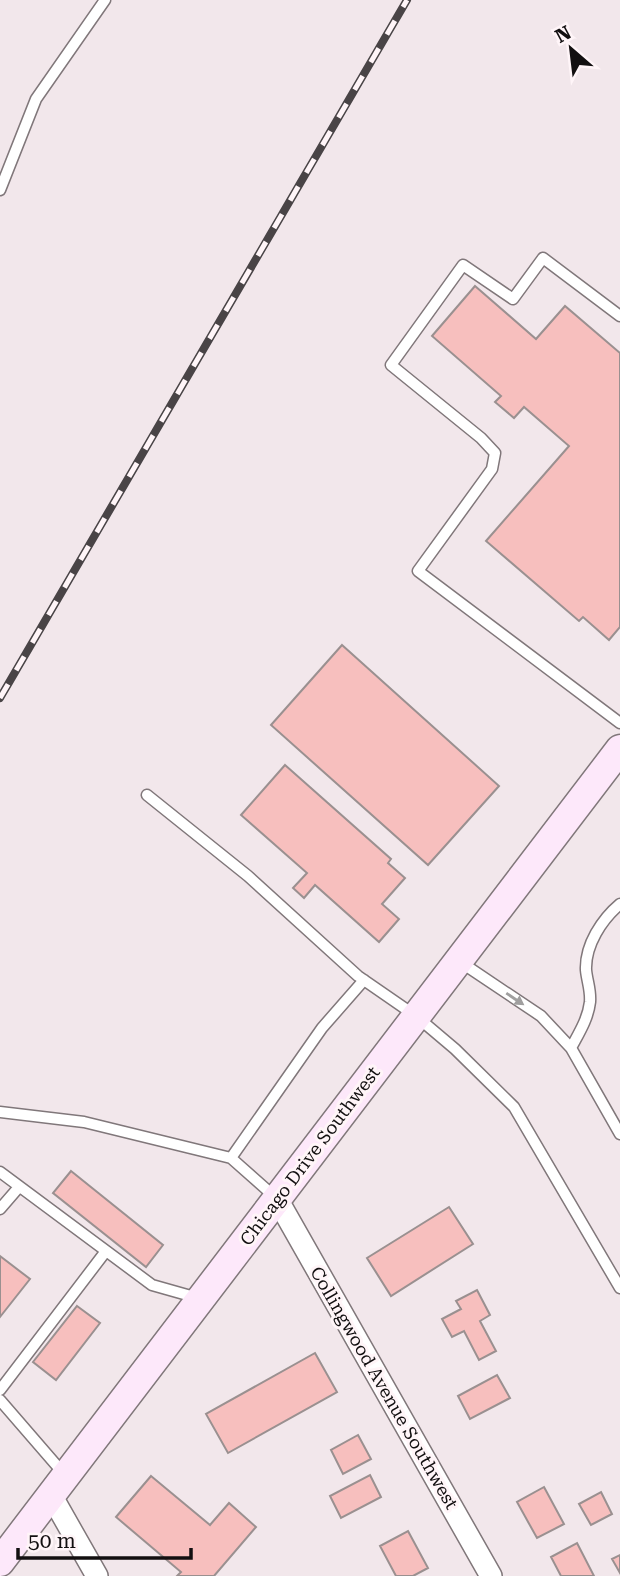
<svg xmlns="http://www.w3.org/2000/svg" width="620" height="1576" viewBox="0 0 620 1576" font-family="'Roboto Serif',serif">
<style>
.building{fill:#f7bfbe;stroke:#9a9090;stroke-width:2}
.lines{fill:none;stroke-linecap:round;stroke-linejoin:round}
.service-casing{stroke:#80777a;stroke-width:13}
.minor-casing{stroke:#80777a;stroke-width:24}
.secondary-casing{stroke:#80777a;stroke-width:31}
.service{stroke:#fff;stroke-width:10}
.minor{stroke:#fff;stroke-width:21}
.secondary{stroke:#fde8fa;stroke-width:28}
.rail-casing{stroke:#494446;stroke-width:8}
.rail{stroke:#fff5f8;stroke-width:5;stroke-dasharray:16;stroke-linecap:butt}
.oneway{fill:#a09f9f}
.labels{text-anchor:middle;stroke-width:6;stroke-linejoin:round;paint-order:stroke}
.street-label{font-size:18px;fill:#120f10;stroke:#fff5f8}
</style>
<rect width="100%" height="100%" fill="#f2e7eb"/>
<path class="building" d="M475,286L536,339L565,306L620,353V627L609,640L583,617L579,621L486,541L569,446L524,407L514,418L495,402L501,396L432,336Z
M342,645L499,786L428,865L271,725Z
M285,765L391,859L388,863L405,878L382,904L399,919L379,942L315,885L304,898L293,888L307,873L241,815Z
M71,1171L163,1245L146,1267L53,1193Z
M449,1207L473,1244L391,1296L367,1258Z
M0,1256L30,1279L0,1317Z
M477,1290L490,1315L480,1321L496,1351L479,1360L464,1331L452,1337L442,1319L461,1309L456,1301Z
M77,1306L100,1323L56,1380L33,1362Z
M315,1353L337,1392L228,1453L206,1414Z
M497,1375L510,1398L470,1419L458,1396Z
M358,1435L371,1459L343,1474L331,1450Z
M370,1475L381,1497L341,1518L330,1496Z
M151,1476L210,1525L229,1503L256,1527L214,1576H177L181,1572L116,1517Z
M544,1487L564,1524L537,1538L517,1502Z
M601,1492L612,1514L591,1525L579,1504Z
M408,1531L428,1568L413,1576H396L380,1546Z
M577,1543L594,1576H561L551,1557Z
M620,1555V1573L612,1559Z"/>
<g class="lines">
<g class="service-casing">
<path id="service" d="M0,190L36,99L105,0
M620,316L543,258L513,299L463,265L391,365L481,438L495,453L492,469L418,571L620,723
M147,795L248,876L358,976L416,1016L455,1049L514,1107L620,1288
M459,961L541,1016L571,1048L620,1134
M571,1048C579,1033 588,1019 590,1002C591,990 587,981 586,970C585,945 602,919 620,904
M0,1112L84,1122L231,1158L275,1197
M231,1158L322,1028L364,980
M0,1172L152,1285L198,1298
M0,1209L19,1187
M0,1390L106,1251
M0,1400L64,1474"/>
</g>
<g class="minor-casing">
<path id="minor" d="M277,1199L491,1576
M51,1495L97,1576"/>
</g>
<g class="secondary-casing">
<path id="secondary" d="M0,1562L620,749"/>
</g>
<use href="#service" class="service"/>
<use href="#minor" class="minor"/>
<use href="#secondary" class="secondary"/>
<g class="rail-casing">
<path id="rail" d="M0,698L407,0"/>
</g>
<use href="#rail" class="rail"/>
</g>
<defs><path id="oneway-solid" d="M-6-.8H1V-3.2L6.5 0L1 3.2V.8H-6Z" transform="scale(1.75)"/></defs>
<use class="oneway" href="#oneway-solid" transform="translate(515 999) rotate(34)"/>
<g class="labels">
<g class="street-label">
<text transform="translate(310 1156) rotate(-53)" y="6">Chicago Drive Southwest</text>
<text transform="translate(384 1388) rotate(60)" y="6">Collingwood Avenue Southwest</text>
</g>
</g>
<g transform="translate(571 49) rotate(332)" stroke="#fff5f8" stroke-width="5" paint-order="stroke">
<path d="M0-5L12 26L0 18L-12 26Z" fill="#120f10"/>
<text y="-10" font-size="19" font-weight="bold" text-anchor="middle" fill="#120f10">N</text>
</g>
<path d="M18 1548v10h173v-10" fill="none" stroke="#120f10" stroke-width="3.5"/>
<text x="28" y="1548" font-size="21" fill="#120f10" stroke="#fff5f8" stroke-width="5" paint-order="stroke">50 m</text>
</svg>
